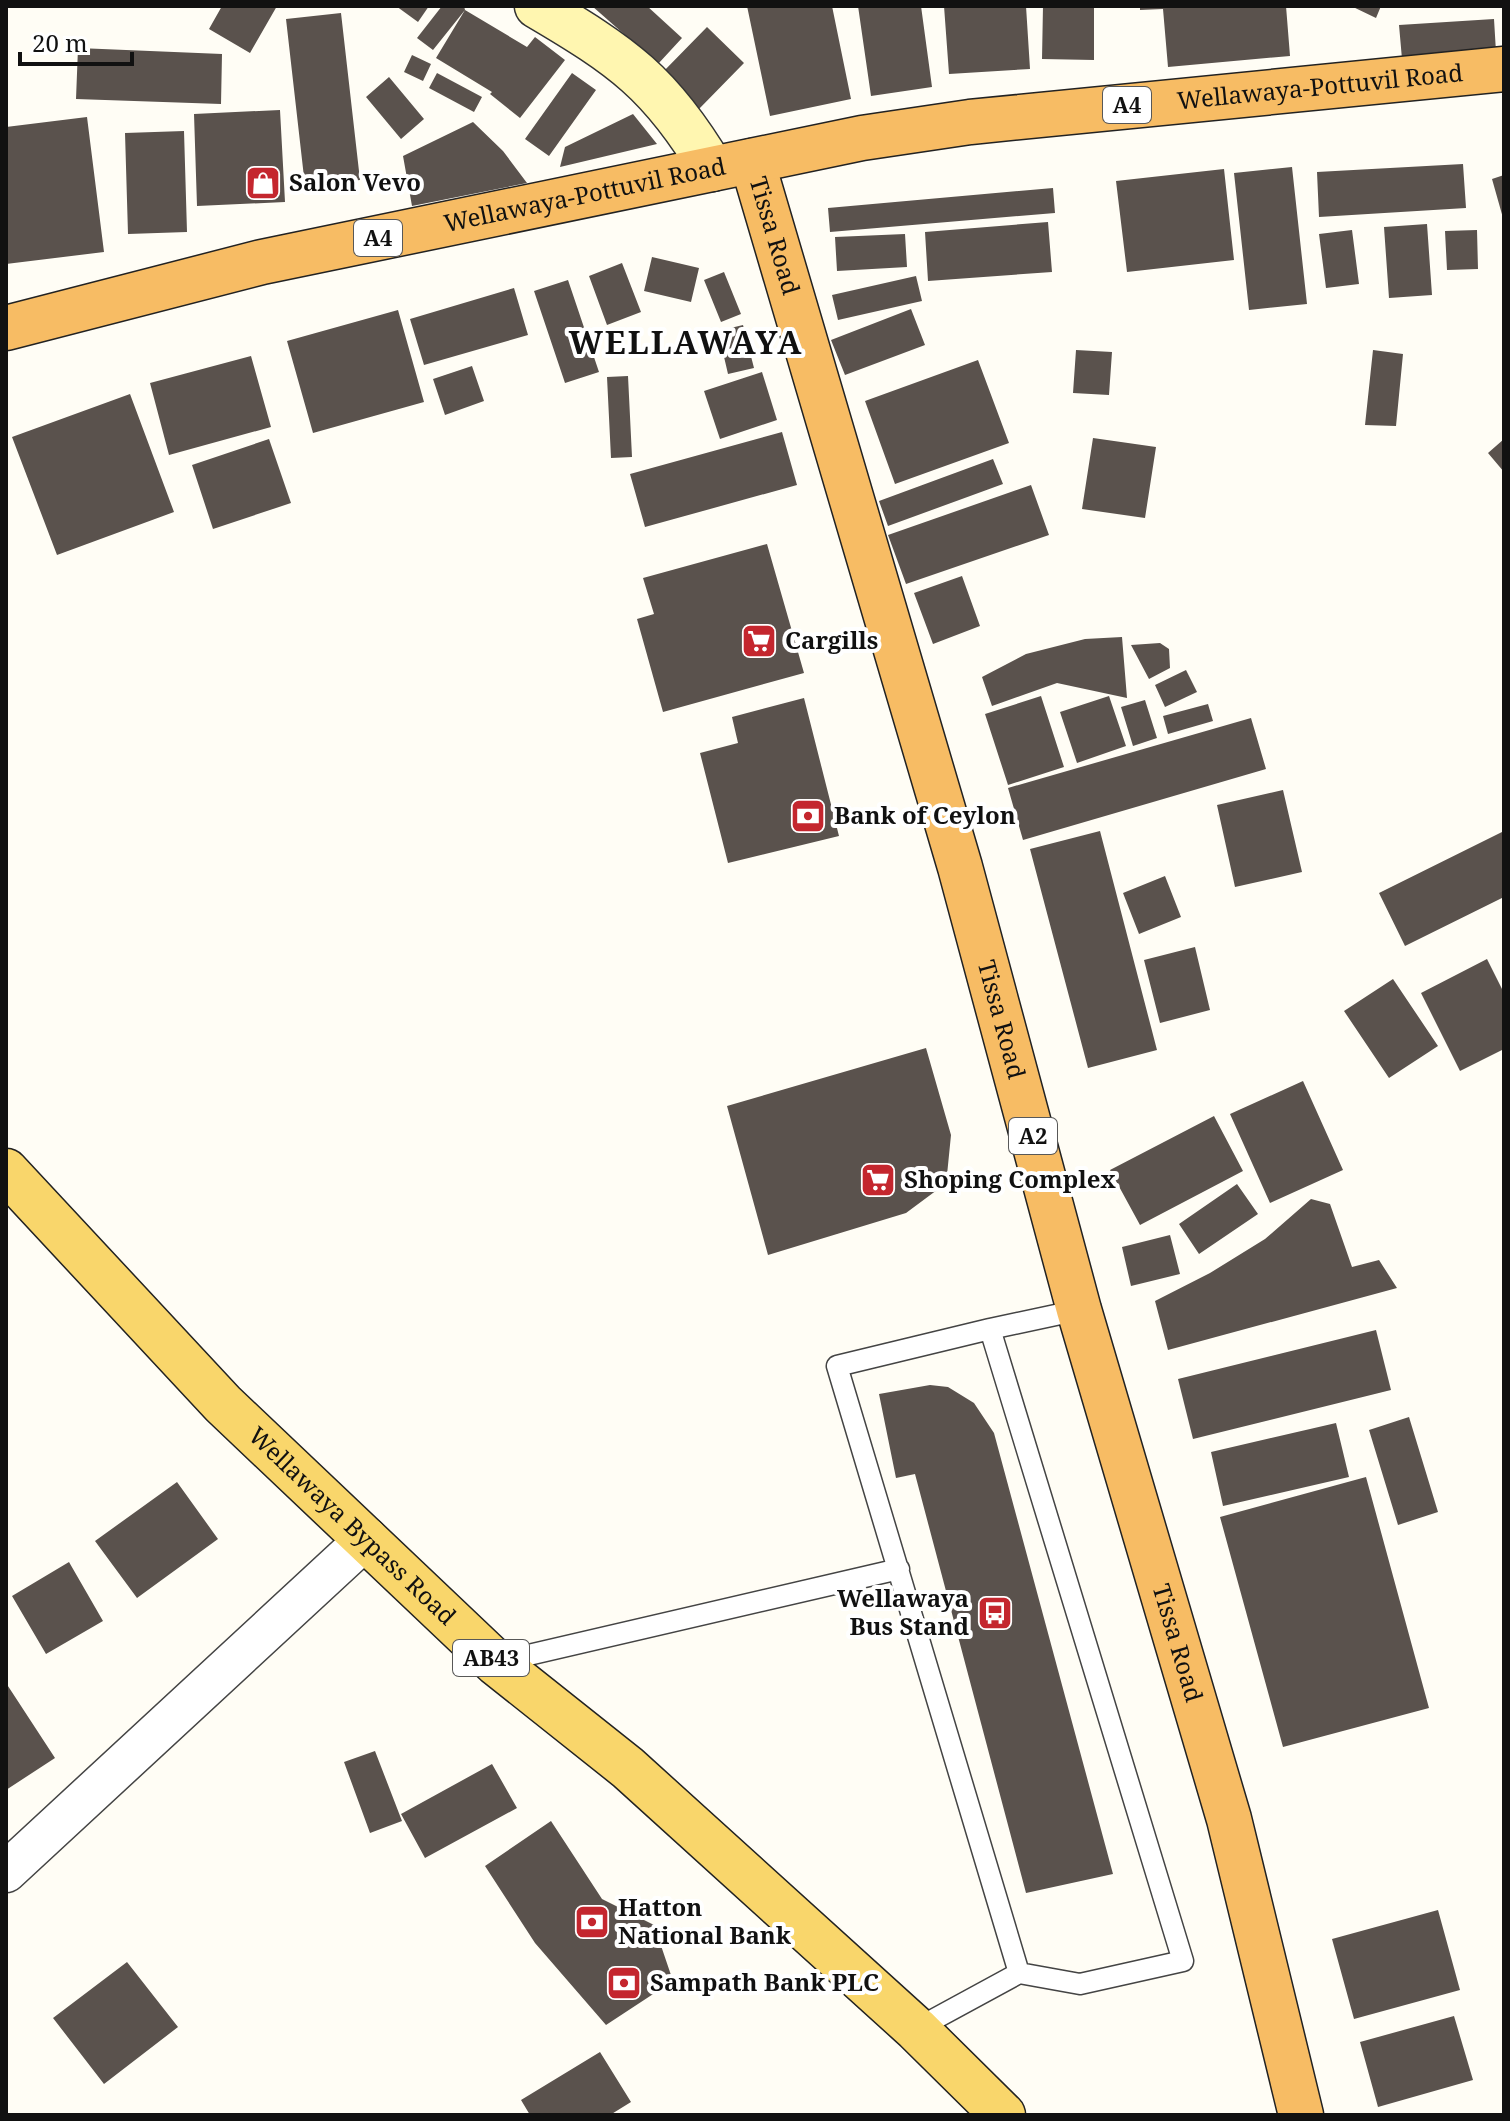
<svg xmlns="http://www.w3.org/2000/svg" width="1510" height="2121" viewBox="0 0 1510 2121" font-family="'Noto Serif',serif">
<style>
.building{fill:#5a524d}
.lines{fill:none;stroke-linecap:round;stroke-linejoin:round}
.service-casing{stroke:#444;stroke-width:23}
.minor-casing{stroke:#444;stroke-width:43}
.secondary-casing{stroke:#333;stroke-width:47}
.primary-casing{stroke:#222;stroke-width:47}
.trunk-casing{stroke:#222;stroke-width:47}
.service{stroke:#fff;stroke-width:20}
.minor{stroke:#fff;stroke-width:40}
.secondary{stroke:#fff6b0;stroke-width:44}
.primary{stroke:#f9d66b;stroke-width:44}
.trunk{stroke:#f7bc64;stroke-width:44}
.labels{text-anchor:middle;stroke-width:8;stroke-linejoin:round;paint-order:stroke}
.shield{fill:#fff;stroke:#585858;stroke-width:2}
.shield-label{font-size:22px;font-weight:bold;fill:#111}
.street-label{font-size:24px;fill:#111;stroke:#fff}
.poi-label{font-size:24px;font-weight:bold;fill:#111;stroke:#fff;text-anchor:start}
.district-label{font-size:32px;font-weight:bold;letter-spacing:2px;fill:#111;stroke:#fff}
</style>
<rect width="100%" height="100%" fill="#fffdf5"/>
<path class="building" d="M222,6H277L250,53L209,29Z
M396,6H429L418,22Z
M442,6H464L465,10L527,47L535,37L565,60L520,118L490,94L492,92L436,58L465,10L433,50L417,38Z
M592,6H647L682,38L658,64Z
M747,6H832L851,99L770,116Z
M858,6H921L932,87L871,96Z
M944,6H1026L1030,69L949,74Z
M1043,6H1094V60L1042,59Z
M1140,6H1286L1290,56L1168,67L1163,9L1140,10Z
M1351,6H1381L1376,18Z
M341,13L360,180L305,186L286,19Z
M1494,19L1496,52L1402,59L1399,25Z
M707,27L744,63L698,110L661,74Z
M78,48L222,54L221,104L76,99Z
M412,55L431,64L423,81L404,72Z
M437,73L482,97L474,112L429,88Z
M572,73L596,90L549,156L525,139Z
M389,77L424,119L401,139L366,97Z
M280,110L285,202L197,206L194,114Z
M633,114L657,144L560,167L565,147Z
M87,117L104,252L6,264V127Z
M473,122L503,151L527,183L412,206L403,156Z
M184,131L187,232L128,234L125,133Z
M1463,164L1466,208L1319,217L1317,172Z
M1292,167L1307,304L1249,310L1234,173Z
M1224,169L1234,260L1127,272L1116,181Z
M1504,175V218H1503L1492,179Z
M1053,188L1055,213L830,232L828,208Z
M1048,222L1052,272L928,281L925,232Z
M1427,224L1432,295L1389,298L1384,227Z
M1352,230L1359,284L1326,288L1319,234Z
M1477,230L1478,269L1447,270L1445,231Z
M905,234L907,267L837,271L835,237Z
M652,257L699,268L691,302L644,291Z
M622,263L641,312L607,325L589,276Z
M724,272L741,314L721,322L704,280Z
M916,276L922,301L838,320L832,295Z
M568,280L599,372L565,383L534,291Z
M514,288L528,335L424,365L410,319Z
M911,309L925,345L845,375L831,340Z
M398,310L424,402L313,433L287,341Z
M743,325L754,368L728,374L718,331Z
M1076,350L1112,352L1109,395L1073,393Z
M1373,350L1403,354L1396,426L1365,425Z
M251,356L271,427L169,455L150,383Z
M978,360L1009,443L895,484L865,401Z
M472,366L484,401L445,415L433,379Z
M762,372L777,420L720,439L704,391Z
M628,376L632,457L611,458L607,377Z
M130,394L174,512L57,555L12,437Z
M782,432L797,485L645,527L630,474Z
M1093,438L1156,447L1145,518L1082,509Z
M269,439L291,503L213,529L192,465Z
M1504,439V472L1488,453Z
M993,459L1003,484L888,526L879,501Z
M1031,485L1049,535L906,584L888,535Z
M767,544L804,673L663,712L637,619L654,614L643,578Z
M962,576L980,626L933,644L914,593Z
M1122,637L1127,698L1057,683L992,706L982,677L1026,654L1085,639Z
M1160,643L1169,649L1170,668L1149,679L1131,645Z
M1186,670L1197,692L1165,707L1155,685Z
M1041,696L1064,767L1008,785L985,714Z
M1109,696L1126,746L1077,763L1060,712Z
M804,698L839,836L728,863L700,753L738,743L732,717Z
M1145,700L1157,738L1133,746L1121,707Z
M1208,704L1213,721L1168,734L1163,716Z
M1251,718L1266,769L1023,840L1008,788Z
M1283,790L1302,872L1235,887L1217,805Z
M1100,831L1157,1050L1088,1068L1030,849Z
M1504,831V897L1405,946L1379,893Z
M1165,876L1181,917L1139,934L1123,893Z
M1195,947L1210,1010L1160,1023L1144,960Z
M1487,959L1504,993V1049L1460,1071L1421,993Z
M1393,979L1438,1046L1389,1078L1344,1011Z
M926,1048L951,1135L947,1175L937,1190L906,1213L768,1255L727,1106Z
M1303,1081L1343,1170L1270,1203L1230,1114Z
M1214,1116L1243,1171L1140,1225L1110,1170Z
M1237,1184L1258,1214L1199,1254L1179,1224Z
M1311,1199L1330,1204L1352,1267L1379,1260L1397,1288L1168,1350L1155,1301L1210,1273L1265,1239Z
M1170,1235L1180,1274L1131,1286L1122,1247Z
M1376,1330L1391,1390L1193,1439L1178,1379Z
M930,1385L948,1387L974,1403L994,1433L1113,1874L1026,1893L915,1474L896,1478L879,1394Z
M1409,1417L1438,1512L1398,1525L1369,1430Z
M1336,1423L1349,1477L1223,1506L1211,1452Z
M1366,1477L1429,1708L1283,1747L1220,1517Z
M177,1482L218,1539L137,1598L95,1541Z
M69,1562L103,1621L46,1654L12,1596Z
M6,1683L55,1758L6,1790Z
M375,1751L402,1821L370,1833L344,1762Z
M492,1764L517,1808L425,1858L401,1814Z
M551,1821L602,1899L654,1925L673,1981L606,2025L535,1943L485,1866Z
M1438,1910L1460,1990L1354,2019L1332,1939Z
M127,1962L178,2027L104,2084L53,2018Z
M1454,2016L1473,2080L1378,2107L1360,2042Z
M600,2052L631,2102L610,2115H530L521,2100Z"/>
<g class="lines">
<g class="service-casing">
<path id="service" d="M990,1329L1183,1961L1080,1984L1019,1973L837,1366Z
M990,1329L1079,1310
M498,1662L899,1569
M916,2029L1019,1973"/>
</g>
<g class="minor-casing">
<path id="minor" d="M6,1872L367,1538"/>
</g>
<g class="secondary-casing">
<path id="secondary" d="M537,6C622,56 661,83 712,169"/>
</g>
<g class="primary-casing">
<g id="primary">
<path id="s1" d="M6,1171L223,1404L496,1663L628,1768L916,2029L1003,2115"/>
</g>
</g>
<g class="trunk-casing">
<g id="trunk">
<path id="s2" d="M752,161L960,867L1079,1310L1229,1819L1301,2115"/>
<path id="s3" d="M6,328L262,262L862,138L970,122L1504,69"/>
</g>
</g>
<use href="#service" class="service"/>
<use href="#minor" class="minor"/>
<use href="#secondary" class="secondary"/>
<use href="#primary" class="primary"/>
<use href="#trunk" class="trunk"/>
</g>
<defs>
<g id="shop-square" transform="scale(1.8)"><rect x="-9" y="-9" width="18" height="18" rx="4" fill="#c4262e" stroke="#fff"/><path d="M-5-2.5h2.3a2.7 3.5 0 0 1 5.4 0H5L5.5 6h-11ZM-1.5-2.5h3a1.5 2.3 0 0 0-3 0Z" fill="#fff"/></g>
<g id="supermarket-square" transform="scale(1.8)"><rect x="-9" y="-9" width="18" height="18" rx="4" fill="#c4262e" stroke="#fff"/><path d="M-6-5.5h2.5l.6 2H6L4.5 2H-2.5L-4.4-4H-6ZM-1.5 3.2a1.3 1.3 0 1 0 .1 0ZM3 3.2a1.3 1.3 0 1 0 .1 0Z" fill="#fff"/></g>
<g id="bank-square" transform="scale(1.8)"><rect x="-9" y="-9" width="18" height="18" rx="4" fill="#c4262e" stroke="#fff"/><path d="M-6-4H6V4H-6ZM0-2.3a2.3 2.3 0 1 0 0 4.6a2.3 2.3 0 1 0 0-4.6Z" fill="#fff"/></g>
<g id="bus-square" transform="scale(1.8)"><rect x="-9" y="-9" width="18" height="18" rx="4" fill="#c4262e" stroke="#fff"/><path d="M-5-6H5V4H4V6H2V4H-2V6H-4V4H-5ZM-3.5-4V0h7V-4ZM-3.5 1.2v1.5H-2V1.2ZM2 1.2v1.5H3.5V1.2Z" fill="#fff"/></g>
</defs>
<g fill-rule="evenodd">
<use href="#shop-square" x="263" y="183"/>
<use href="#supermarket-square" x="759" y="641"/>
<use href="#bank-square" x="808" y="816"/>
<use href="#supermarket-square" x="878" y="1180"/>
<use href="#bus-square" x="995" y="1613"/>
<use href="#bank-square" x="592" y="1922"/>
<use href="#bank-square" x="624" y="1983"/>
</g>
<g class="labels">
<g class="shield">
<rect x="1103" y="87" width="48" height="36" rx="6"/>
<rect x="354" y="220" width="48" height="36" rx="6"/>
<rect x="1009" y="1118" width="48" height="36" rx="6"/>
<rect x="453" y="1640" width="76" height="36" rx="6"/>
</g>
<g class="shield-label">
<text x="1127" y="113">A4</text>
<text x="378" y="246">A4</text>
<text x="1033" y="1144">A2</text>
<text x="491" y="1666">AB43</text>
</g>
<g class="street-label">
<text dy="8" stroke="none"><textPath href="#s3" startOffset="1338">Wellawaya-Pottuvil Road</textPath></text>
<text dy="8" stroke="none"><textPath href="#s3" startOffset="594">Wellawaya-Pottuvil Road</textPath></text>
<text dy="8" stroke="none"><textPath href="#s2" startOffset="78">Tissa Road</textPath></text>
<text dy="8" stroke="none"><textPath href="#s2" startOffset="894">Tissa Road</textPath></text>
<text dy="8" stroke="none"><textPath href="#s1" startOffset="496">Wellawaya Bypass Road</textPath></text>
<text dy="8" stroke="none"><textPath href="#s2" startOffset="1542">Tissa Road</textPath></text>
</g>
<g class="poi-label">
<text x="289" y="191">Salon Vevo</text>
<text x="785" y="649">Cargills</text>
<text x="834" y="824">Bank of Ceylon</text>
<text x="904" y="1188">Shoping Complex</text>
<text x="969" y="1607" text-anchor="end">Wellawaya<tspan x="969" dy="28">Bus Stand</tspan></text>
<text x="618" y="1916">Hatton<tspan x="618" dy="28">National Bank</tspan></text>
<text x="650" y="1991">Sampath Bank PLC</text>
</g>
<g class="district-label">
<text x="686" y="354">WELLAWAYA</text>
</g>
</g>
<rect width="1510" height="2121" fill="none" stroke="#111111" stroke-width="16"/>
<path d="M20 52v12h112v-12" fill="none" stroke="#111111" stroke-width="4"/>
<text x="32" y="52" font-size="24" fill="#111111" stroke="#ffffff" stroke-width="6" paint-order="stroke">20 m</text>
</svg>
